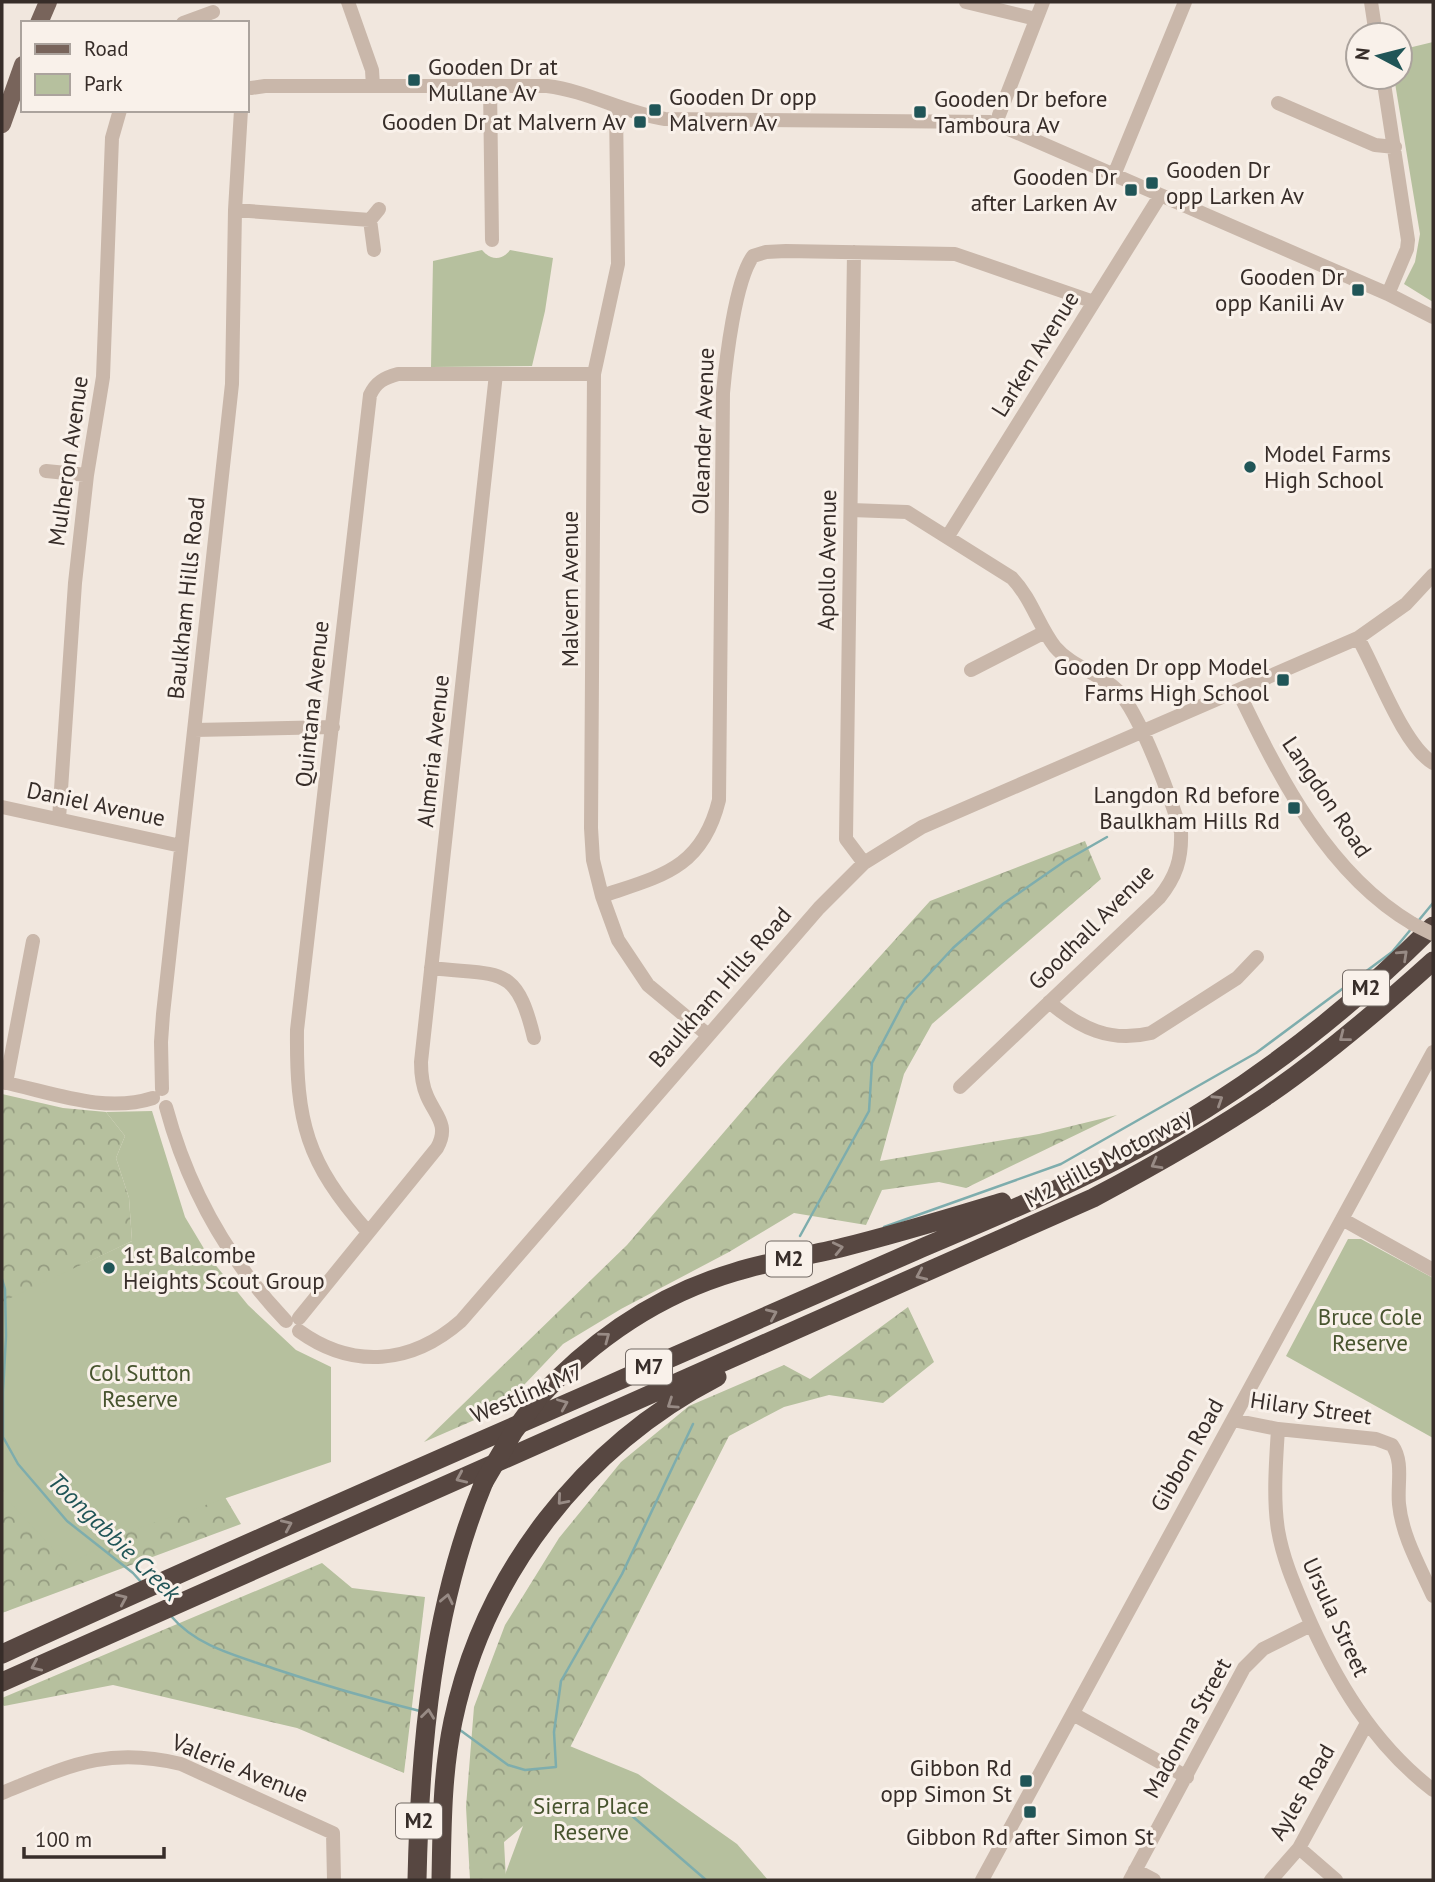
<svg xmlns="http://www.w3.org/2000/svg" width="1435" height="1882" viewBox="0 0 1435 1882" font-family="'PT Sans',sans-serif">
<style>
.forest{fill:url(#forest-crowns)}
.park{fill:#b6c09e}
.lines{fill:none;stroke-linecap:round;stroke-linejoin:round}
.stream{stroke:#7eadad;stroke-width:2.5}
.minor{stroke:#c9b7aa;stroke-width:14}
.major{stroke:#78645b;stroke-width:18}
.highway{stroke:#574741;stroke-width:19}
.minor-bridge{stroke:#c9b7aa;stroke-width:14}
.highway-bridge{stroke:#574741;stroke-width:19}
.oneway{stroke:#988b85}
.poi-dot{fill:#205557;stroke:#f9f1ea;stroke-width:2.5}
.labels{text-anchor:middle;stroke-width:6;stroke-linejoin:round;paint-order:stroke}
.shield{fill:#f9f1ea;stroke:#716863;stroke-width:2}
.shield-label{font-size:21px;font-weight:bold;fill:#372d29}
.poi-label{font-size:23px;fill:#372d29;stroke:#f9f1ea;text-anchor:start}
.street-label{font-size:23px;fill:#372d29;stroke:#f9f1ea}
.park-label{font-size:23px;fill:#47542e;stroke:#f9f1ea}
.water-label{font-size:24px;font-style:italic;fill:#205557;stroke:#f9f1ea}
</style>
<defs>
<pattern id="forest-crowns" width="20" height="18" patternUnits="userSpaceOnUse" patternTransform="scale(1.75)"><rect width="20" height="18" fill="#b6c09e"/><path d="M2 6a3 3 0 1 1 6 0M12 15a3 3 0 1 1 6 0" fill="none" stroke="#959c81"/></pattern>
</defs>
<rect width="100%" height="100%" fill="#f1e7de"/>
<path class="forest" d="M1085,841L1101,879L932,1024L904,1074L880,1161L1039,1134L1117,1115L966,1188L939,1182L882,1190L866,1225L794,1213L729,1252L621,1309L563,1344L502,1408L424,1442L627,1245L780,1067L930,901Z
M2,1094L63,1108L106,1112L125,1136L116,1158L129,1198L132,1241L86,1263L241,1524L2,1613Z
M908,1307L934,1362L883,1403L829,1395L784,1407L729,1436L535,1816L504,1842L506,1880H470L466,1807L474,1707L505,1625L559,1538L621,1462L689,1406L784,1365L810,1379Z
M322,1563L352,1588L425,1597L404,1773L297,1728L113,1685L4,1706L2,1704V1698Z"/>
<path class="park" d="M1433,42V302L1404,284L1415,262L1420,234L1394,77H1400V50Z
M482,250C490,260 502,261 510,250L553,258L545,311L532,366L431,367L433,261Z
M152,1111L185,1217L209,1257L248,1305L296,1350L331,1367V1462L130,1531L68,1565L6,1498L2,1487V1302L132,1241L129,1198L116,1158L125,1136L106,1112Z
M1348,1239H1361L1433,1278V1438L1286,1356Z
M555,1740L638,1774L737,1844L768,1880H503Z"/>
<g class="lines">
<path class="stream" d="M1419,920L1433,903
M884,1227L1061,1164L1256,1053L1392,952L1412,928
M800,1236L869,1111L872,1063L905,1000L953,948L1003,904L1065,861L1107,837
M2,1279L5,1289L6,1336L3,1392V1437L18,1464L67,1521L133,1573L141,1582
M171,1616C197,1647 238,1656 275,1669C323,1685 371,1699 420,1711
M460,1730L508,1765L525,1770L556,1767L554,1732L561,1681L622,1574L693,1424
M631,1815L706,1880"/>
<path class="minor" d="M348,2L372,70L373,86
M966,2L1036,19
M1371,2L1376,35
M183,23L213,12
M1383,77L1408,240L1407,249L1388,294
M490,86L492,240
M251,88L265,86H547C588,91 624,113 665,119L990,122
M1278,103L1375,145L1395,147
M616,106L618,264L594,374L591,828L593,860L602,896L618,940L648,985L708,1035
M999,115L1043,2
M1004,127L1388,294L1433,317
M1114,175L1185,2
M235,210L370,220L379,209
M370,220L374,250
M854,252L846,839L864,863
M46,471L87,475
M851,510L907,512L1012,578C1032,599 1038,625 1055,647C1072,667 1098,672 1117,690C1140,713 1171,799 1181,832C1182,859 1176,877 1159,898L960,1087
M948,536L1160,196
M1358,638C1377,671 1403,745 1433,763
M971,670L1045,632
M1238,691C1279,777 1328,874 1413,924
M194,730L333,727
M2,807L181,846
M59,819L75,583L87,475L103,377L112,138L120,110
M602,896C661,876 702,869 719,800L723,393C726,360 735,281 753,256L766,252L786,251L955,254L1094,302
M431,968C500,976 516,963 534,1038
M1049,1002C1080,1028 1110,1043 1151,1033L1237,978L1257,957
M2,1082C51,1092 104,1114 153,1098
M6,1083L33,941
M162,1089L161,1042L163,1014L232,384L235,210L241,110
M166,1107C188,1189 227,1259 286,1321
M1342,1219L1433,1270
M368,1232C306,1162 296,1122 297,1030L370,395C376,382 384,378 398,374H594
M299,1318L437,1148C450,1125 435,1115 427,1096C422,1085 421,1073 421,1062L496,374
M299,1331C353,1370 412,1364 461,1321L819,908L864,863L922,827L1358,638L1406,604L1433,575
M1233,1420L1278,1429L1376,1439L1392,1445C1404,1462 1397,1484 1399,1504C1402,1536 1420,1567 1433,1596
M1278,1429C1276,1461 1273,1498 1278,1530C1283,1559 1294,1584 1305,1610C1335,1680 1373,1744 1433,1790
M1073,1714L1187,1777
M2,1793C69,1766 107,1746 181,1764L333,1833L334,1880
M1299,1848L1336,1880
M1135,1870L1154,1880
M982,1880L1433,1052
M1130,1880L1244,1668L1263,1649L1311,1625
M1271,1880L1299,1848L1367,1723"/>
<path class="major" d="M39,23L48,2
M2,124L23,65"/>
<path class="highway" d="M537,1400C592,1340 657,1295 735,1272C770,1261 808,1256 844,1247C897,1234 949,1218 1002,1202
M2,1654C238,1546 476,1443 714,1339C781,1310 848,1280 915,1251C992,1218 1070,1186 1143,1146C1249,1088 1348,1011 1433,926
M2,1682L1093,1198C1153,1166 1212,1133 1268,1095C1326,1055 1381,1008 1433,961
M417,1880C420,1745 432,1608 484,1482
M441,1880C442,1827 442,1773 453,1721C484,1573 584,1446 717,1377"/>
<path class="minor-bridge" d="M1413,924L1433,934"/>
<path class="highway-bridge" d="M484,1482L514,1431L537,1400"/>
</g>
<defs><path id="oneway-chevron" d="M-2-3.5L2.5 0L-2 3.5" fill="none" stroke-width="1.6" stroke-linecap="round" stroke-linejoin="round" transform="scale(1.75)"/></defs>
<g class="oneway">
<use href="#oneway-chevron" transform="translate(1403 955) rotate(-43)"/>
<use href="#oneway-chevron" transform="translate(1344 1037) rotate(142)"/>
<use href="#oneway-chevron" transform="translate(1218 1100) rotate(-33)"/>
<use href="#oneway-chevron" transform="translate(1156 1164) rotate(151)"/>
<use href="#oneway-chevron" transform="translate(838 1248) rotate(-13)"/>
<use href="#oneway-chevron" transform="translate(921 1275) rotate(156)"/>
<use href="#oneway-chevron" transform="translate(772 1314) rotate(-24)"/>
<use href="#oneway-chevron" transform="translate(605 1337) rotate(-37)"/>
<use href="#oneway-chevron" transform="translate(563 1404) rotate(-23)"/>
<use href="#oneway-chevron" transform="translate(672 1404) rotate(146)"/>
<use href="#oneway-chevron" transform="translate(461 1478) rotate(156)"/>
<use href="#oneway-chevron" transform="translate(562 1500) rotate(131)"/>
<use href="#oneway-chevron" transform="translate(287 1525) rotate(-24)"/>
<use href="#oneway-chevron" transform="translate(122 1599) rotate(-24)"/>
<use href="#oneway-chevron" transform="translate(447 1599) rotate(-78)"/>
<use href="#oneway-chevron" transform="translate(36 1666) rotate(156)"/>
<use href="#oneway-chevron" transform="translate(428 1714) rotate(-83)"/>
</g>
<g class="poi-dot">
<rect x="407" y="73" width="14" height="14" rx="3.5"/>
<rect x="648" y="103" width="14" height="14" rx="3.5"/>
<rect x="913" y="105" width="14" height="14" rx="3.5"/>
<rect x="633" y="115" width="14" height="14" rx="3.5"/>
<rect x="1145" y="176" width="14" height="14" rx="3.5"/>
<rect x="1124" y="183" width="14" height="14" rx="3.5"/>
<rect x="1351" y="283" width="14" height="14" rx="3.5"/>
<circle cx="1250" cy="467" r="7"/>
<rect x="1276" y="673" width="14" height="14" rx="3.5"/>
<rect x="1287" y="801" width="14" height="14" rx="3.5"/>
<circle cx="109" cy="1268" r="7"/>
<rect x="1019" y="1774" width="14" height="14" rx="3.5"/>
<rect x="1023" y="1805" width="14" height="14" rx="3.5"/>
</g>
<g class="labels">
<g class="shield">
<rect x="1343" y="970.5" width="46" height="35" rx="5"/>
<rect x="766" y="1241.5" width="46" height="35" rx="5"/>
<rect x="626" y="1349.5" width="46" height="35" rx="5"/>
<rect x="396" y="1803.5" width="46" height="35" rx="5"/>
</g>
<g class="shield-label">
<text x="1366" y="995">M2</text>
<text x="789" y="1266">M2</text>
<text x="649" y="1374">M7</text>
<text x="419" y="1828">M2</text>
</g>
<g class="poi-label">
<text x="428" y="75">Gooden Dr at<tspan x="428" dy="26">Mullane Av</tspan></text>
<text x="669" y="105">Gooden Dr opp<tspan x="669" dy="26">Malvern Av</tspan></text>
<text x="934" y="107">Gooden Dr before<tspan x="934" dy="26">Tamboura Av</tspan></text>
<text x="626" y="130" text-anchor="end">Gooden Dr at Malvern Av</text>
<text x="1166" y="178">Gooden Dr<tspan x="1166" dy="26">opp Larken Av</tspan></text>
<text x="1117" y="185" text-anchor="end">Gooden Dr<tspan x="1117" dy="26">after Larken Av</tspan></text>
<text x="1344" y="285" text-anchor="end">Gooden Dr<tspan x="1344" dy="26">opp Kanili Av</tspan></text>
<text x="1264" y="462">Model Farms<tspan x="1264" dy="26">High School</tspan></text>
<text x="1269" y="675" text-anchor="end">Gooden Dr opp Model<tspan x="1269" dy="26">Farms High School</tspan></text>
<text x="1280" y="803" text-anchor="end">Langdon Rd before<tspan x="1280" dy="26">Baulkham Hills Rd</tspan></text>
<text x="123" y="1263">1st Balcombe<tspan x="123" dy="26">Heights Scout Group</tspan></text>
<text x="1012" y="1776" text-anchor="end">Gibbon Rd<tspan x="1012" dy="26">opp Simon St</tspan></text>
<text x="1030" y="1845" text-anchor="middle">Gibbon Rd after Simon St</text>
</g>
<g class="street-label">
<text transform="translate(1035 354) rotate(-58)" y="8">Larken Avenue</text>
<text transform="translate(703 431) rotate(-88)" y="8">Oleander Avenue</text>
<text transform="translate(68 461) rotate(-82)" y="8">Mulheron Avenue</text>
<text transform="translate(827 560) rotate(-89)" y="8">Apollo Avenue</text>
<text transform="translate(570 589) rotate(-90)" y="8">Malvern Avenue</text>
<text transform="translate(186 598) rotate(-84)" y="8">Baulkham Hills Road</text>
<text transform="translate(312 704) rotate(-84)" y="8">Quintana Avenue</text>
<text transform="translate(433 751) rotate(-84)" y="8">Almeria Avenue</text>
<text transform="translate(1327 797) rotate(56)" y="8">Langdon Road</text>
<text transform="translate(96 804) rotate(12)" y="8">Daniel Avenue</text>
<text transform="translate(1091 927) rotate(-45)" y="8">Goodhall Avenue</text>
<text transform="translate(720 987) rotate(-49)" y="8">Baulkham Hills Road</text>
<text transform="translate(1108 1158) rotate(-28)" y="8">M2 Hills Motorway</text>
<text transform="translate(527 1393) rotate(-23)" y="8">Westlink M7</text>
<text transform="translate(1311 1408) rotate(8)" y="8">Hilary Street</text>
<text transform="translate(1187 1455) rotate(-61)" y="8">Gibbon Road</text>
<text transform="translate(1336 1617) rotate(65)" y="8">Ursula Street</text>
<text transform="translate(1187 1728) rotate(-61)" y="8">Madonna Street</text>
<text transform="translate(240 1768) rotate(22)" y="8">Valerie Avenue</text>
<text transform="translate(1302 1792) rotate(-60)" y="8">Ayles Road</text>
</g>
<g class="park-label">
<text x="1370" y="1325">Bruce Cole<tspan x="1370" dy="26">Reserve</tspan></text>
<text x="140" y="1381">Col Sutton<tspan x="140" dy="26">Reserve</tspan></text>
<text x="591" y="1814">Sierra Place<tspan x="591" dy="26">Reserve</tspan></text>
</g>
<g class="water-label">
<text transform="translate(114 1537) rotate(44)" y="8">Toongabbie Creek</text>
</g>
</g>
<rect width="1435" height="1882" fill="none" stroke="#372d29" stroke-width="7"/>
<rect x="21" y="21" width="228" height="91" fill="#f9f1ea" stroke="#aba39d" stroke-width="2"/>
<rect x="35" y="44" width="35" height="10" fill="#78645b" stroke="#aba39d" stroke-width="2"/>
<text x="84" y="56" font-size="21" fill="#372d29">Road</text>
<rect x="35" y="74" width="35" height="21" fill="#b6c09e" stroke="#aba39d" stroke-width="2"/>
<text x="84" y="91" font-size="21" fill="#372d29">Park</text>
<g transform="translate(1379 56) rotate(277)"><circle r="33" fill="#f9f1ea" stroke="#aba39d" stroke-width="2"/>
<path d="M0-5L12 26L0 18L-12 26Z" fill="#205557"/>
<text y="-10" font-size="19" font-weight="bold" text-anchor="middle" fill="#372d29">N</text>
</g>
<path d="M24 1847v10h140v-10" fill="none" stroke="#372d29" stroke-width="3.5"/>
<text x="35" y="1847" font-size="21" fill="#372d29" stroke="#f9f1ea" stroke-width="5" paint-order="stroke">100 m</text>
</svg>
